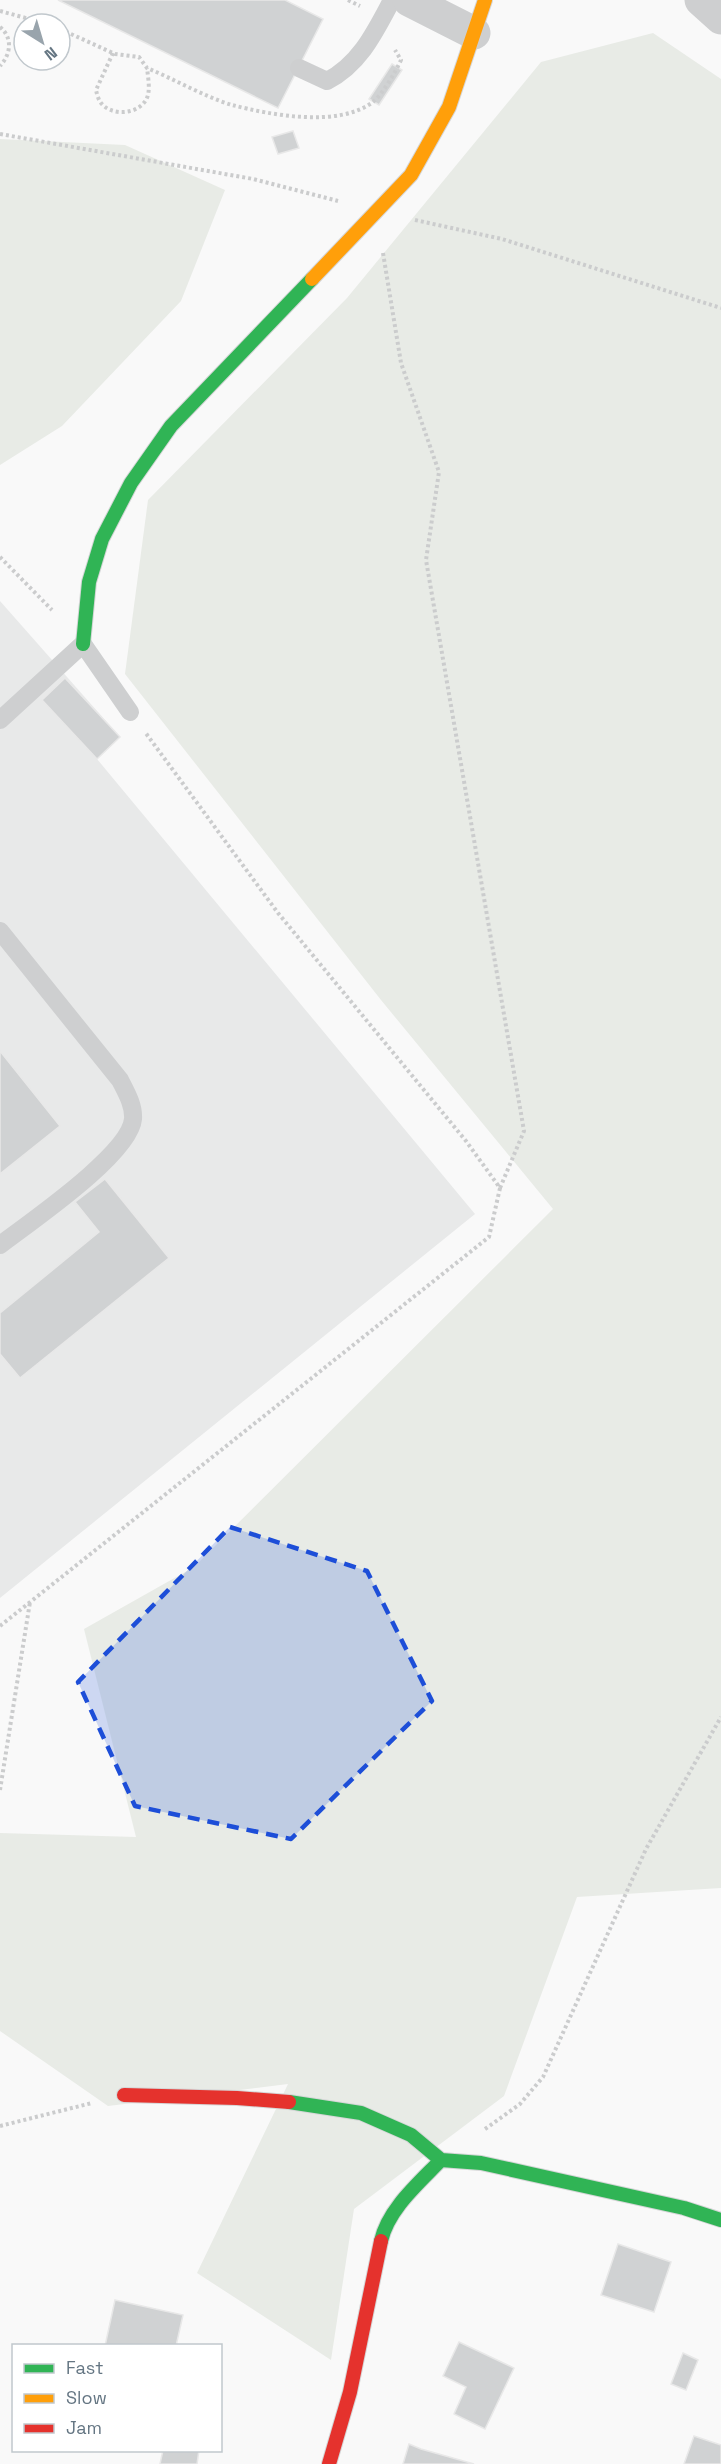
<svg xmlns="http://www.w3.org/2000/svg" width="721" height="2464" viewBox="0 0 721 2464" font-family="'Space Grotesk',sans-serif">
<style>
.built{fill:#e8e9e9}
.green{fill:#e8ebe6}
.building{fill:#d0d2d3;stroke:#e8e8e8;stroke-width:1.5}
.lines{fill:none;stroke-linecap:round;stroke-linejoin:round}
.fast-casing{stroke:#d5d6d7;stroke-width:16}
.slow-casing{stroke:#d5d6d7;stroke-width:16}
.jam-casing{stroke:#d5d6d7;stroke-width:16}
.path{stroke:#cbcccd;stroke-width:4;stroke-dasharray:3 3;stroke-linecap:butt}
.lane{stroke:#cecfd0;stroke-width:18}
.street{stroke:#cecfd0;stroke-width:33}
.fast{stroke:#30b455;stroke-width:14}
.slow{stroke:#ff9f0a;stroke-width:14}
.jam{stroke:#e5322d;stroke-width:14}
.marked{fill:#1d4ed8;fill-opacity:0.2;stroke:#1d4ed8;stroke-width:4.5;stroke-dasharray:12 8;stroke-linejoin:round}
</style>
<rect width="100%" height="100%" fill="#f9f9f9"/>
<path class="built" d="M0,601L120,737L97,759L475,1214L0,1598Z"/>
<path class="green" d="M653,33L721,79V1888L577,1897L504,2096L354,2209L331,2360L197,2273L288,2084L108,2106L0,2031V1833L136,1837L84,1629L194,1567L553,1209L381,1000L125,674L148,500L347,298L541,62Z
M0,139L125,145L225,190L181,301L62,426L0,465Z"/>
<path class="building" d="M58,0H285L323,19L278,108Z
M392,64L402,70L379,105L369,99Z
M293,131L299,148L278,154L272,137Z
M65,678L120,737L97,759L42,700Z
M0,1051L60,1126L0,1174Z
M105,1179L169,1258L20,1378L0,1354V1313L99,1232L75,1202Z
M618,2244L671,2262L654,2312L601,2295Z
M115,2300L183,2315L176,2346H105Z
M459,2342L514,2368L485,2429L454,2414L466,2387L443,2376Z
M683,2353L698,2360L686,2390L671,2384Z
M694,2436L721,2445V2464H684Z
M409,2444L421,2449L474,2464H403Z
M163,2450H199L197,2464H160Z"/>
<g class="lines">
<g class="fast-casing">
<path id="fast" d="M83,644L89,582L102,539L131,483L171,426L312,279
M289,2102L361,2113L411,2135L441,2160L481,2163L684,2208L721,2220
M381,2241C388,2209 419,2183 441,2160"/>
</g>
<g class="slow-casing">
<path id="slow" d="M312,279L411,175L449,107L485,0"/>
</g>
<g class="jam-casing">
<path id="jam" d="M124,2095L237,2098L289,2102
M329,2464L350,2392L381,2241"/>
</g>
<path class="path" d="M348,0L360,6
M0,11L48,24
M0,27C13,38 11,54 0,66
M60,29L115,54L139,57L147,68C174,79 205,97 232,105C271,115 338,128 373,102C382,95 396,71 401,60L395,50
M113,53L96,90C97,94 98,99 101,103C111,116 137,115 146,100C151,91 148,78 147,68
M0,134L253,179L338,201
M415,220L502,239L721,308
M383,253L401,363L439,472L426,560L524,1131L500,1188
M0,557L52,610
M0,1626L489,1237L500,1188L466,1141L278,913L145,732
M0,1790L30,1602
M0,2126L92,2103
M485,2129L520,2104L543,2077L646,1849L721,1717"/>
<path class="lane" d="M299,68L327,81C360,64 375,32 392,0
M0,720L83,644L130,712
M0,931L120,1080C126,1092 134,1105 133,1119C130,1154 30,1222 0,1245"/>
<path class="street" d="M409,0L474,33
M701,0L721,18"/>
<use href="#fast" class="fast"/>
<use href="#slow" class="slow"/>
<use href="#jam" class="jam"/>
</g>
<path class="marked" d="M230,1527L367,1571L432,1701L291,1839L135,1806L78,1682Z"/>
<rect x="12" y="2344" width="210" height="108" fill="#ffffff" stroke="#c1c8cd" stroke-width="1.5"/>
<rect x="24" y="2364" width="30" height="9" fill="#30b455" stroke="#c1c8cd" stroke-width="1.5"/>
<text x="66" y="2374" font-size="18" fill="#657683">Fast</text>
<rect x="24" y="2394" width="30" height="9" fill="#ff9f0a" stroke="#c1c8cd" stroke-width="1.5"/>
<text x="66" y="2404" font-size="18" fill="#657683">Slow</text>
<rect x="24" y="2424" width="30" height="9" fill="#e5322d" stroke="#c1c8cd" stroke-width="1.5"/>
<text x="66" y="2434" font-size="18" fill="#657683">Jam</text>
<g transform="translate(42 42) rotate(143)"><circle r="28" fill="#ffffff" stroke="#c1c8cd" stroke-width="1.5"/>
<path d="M0-4.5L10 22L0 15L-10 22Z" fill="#99a4ac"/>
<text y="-9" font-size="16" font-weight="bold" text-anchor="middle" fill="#657683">N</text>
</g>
</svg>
